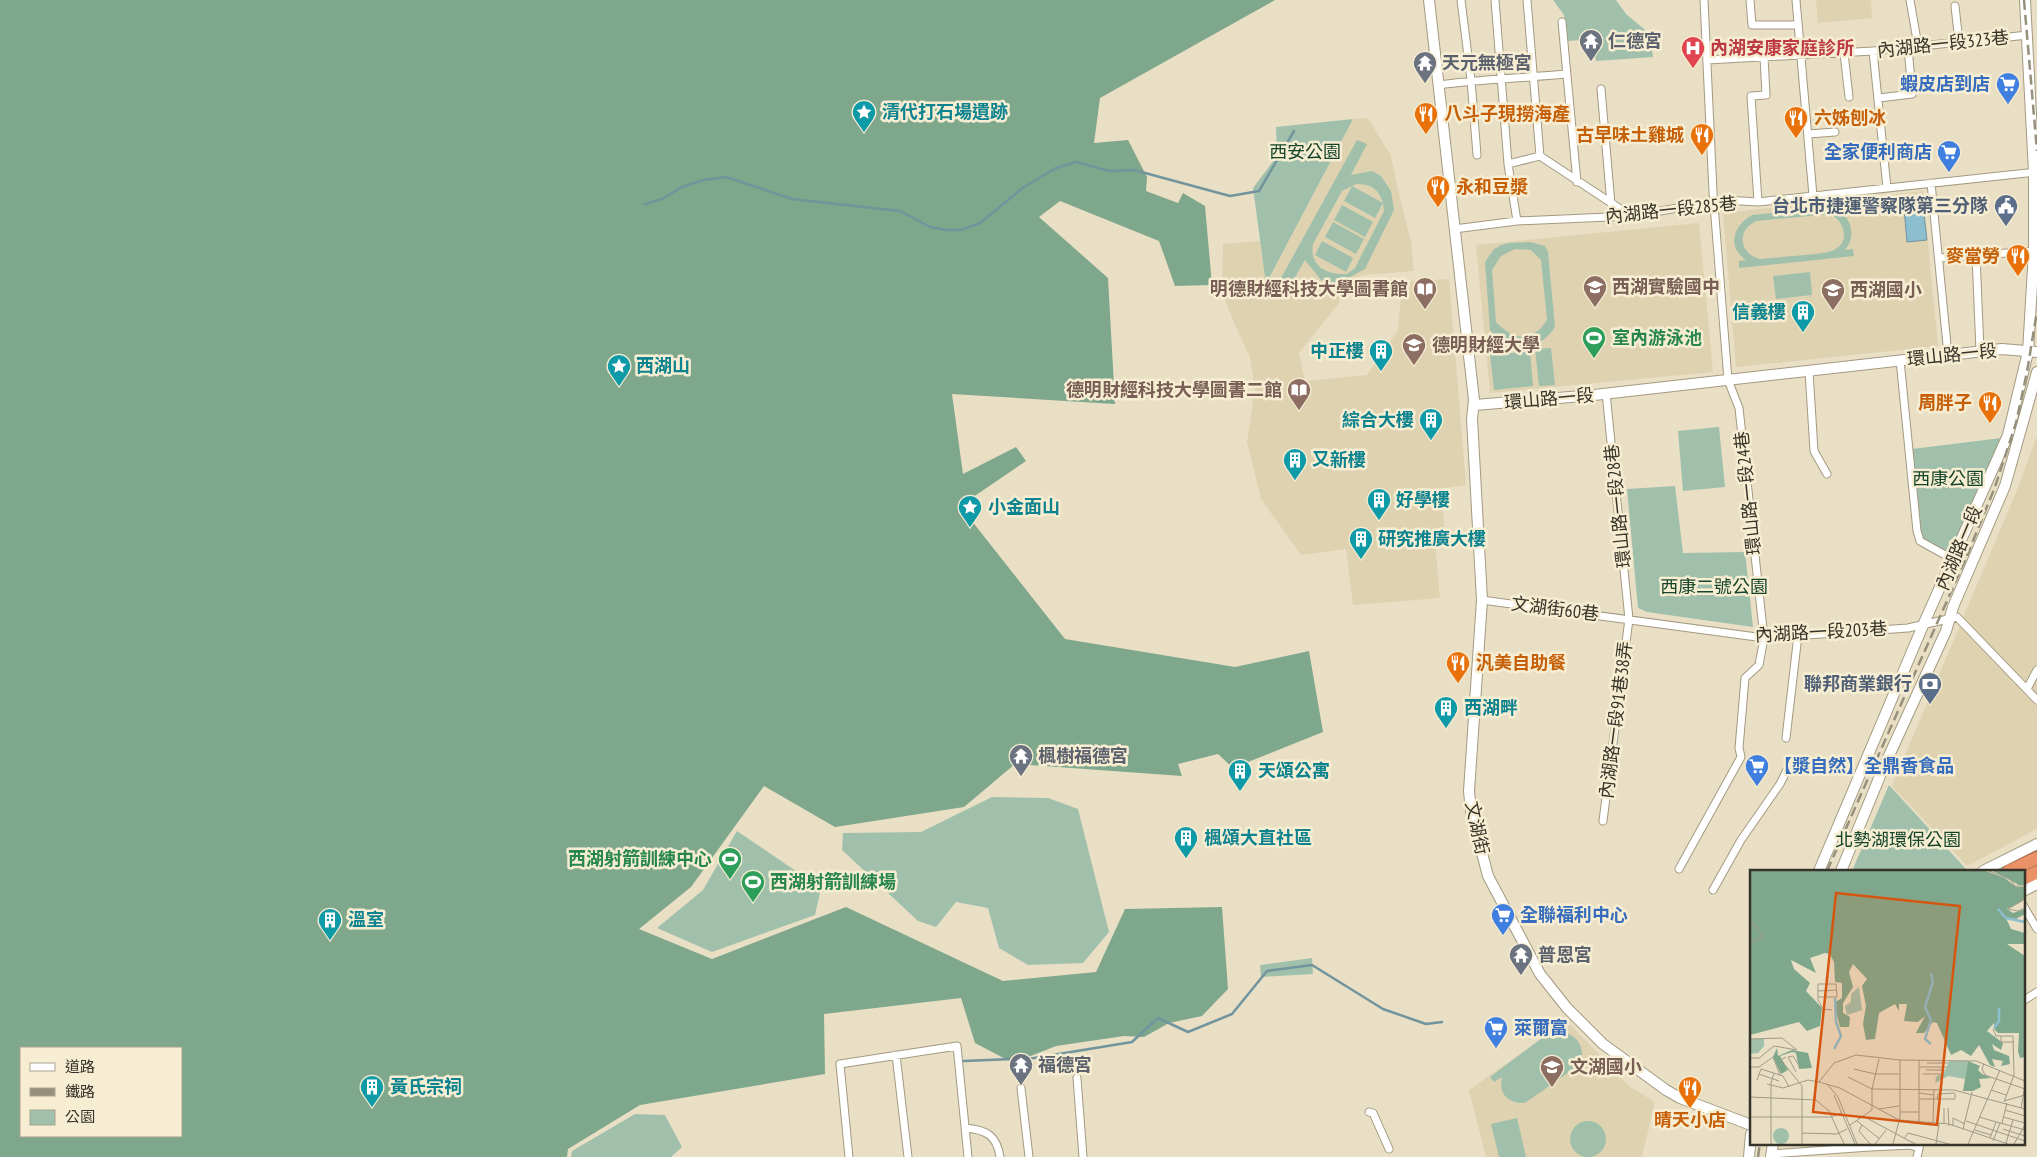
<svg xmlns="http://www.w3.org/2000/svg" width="2037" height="1157" viewBox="0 0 2037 1157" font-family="'PT Sans Narrow','Noto Sans TC',sans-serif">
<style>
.built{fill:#ded2b1}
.green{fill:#a1c0ab;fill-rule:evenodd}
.forest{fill:#7fa78c;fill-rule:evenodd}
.water{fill:#8bbecf;stroke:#72949d}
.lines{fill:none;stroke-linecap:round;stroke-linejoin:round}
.stream{stroke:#72949d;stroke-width:2.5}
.street-casing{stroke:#a39a81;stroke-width:9}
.secondary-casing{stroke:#a39a81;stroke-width:12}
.highway-casing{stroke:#ab7052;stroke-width:15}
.street{stroke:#fff;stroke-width:7}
.secondary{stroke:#fff;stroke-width:10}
.highway{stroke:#ea9168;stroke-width:12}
.rail{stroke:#968f7c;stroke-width:2.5;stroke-dasharray:10 5;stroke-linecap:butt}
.labels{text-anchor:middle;stroke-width:5;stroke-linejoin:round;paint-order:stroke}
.worship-label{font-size:18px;font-weight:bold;fill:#5b616d;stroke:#f6edd2;text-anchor:start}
.street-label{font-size:18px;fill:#363328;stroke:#f6edd2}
.health-label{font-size:18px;font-weight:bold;fill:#be3a42;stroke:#f6edd2;text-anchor:start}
.shop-label{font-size:18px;font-weight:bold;fill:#366cbe;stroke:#f6edd2;text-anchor:start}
.culture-label{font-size:18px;font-weight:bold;fill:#0d838f;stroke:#f6edd2;text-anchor:start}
.food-label{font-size:18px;font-weight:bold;fill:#c56008;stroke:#f6edd2;text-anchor:start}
.park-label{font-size:18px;fill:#14452a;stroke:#f6edd2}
.service-label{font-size:18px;font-weight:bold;fill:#4e5e75;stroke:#f6edd2;text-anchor:end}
.education-label{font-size:18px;font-weight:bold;fill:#785e54;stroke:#f6edd2;text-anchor:start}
.leisure-label{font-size:18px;font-weight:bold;fill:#27864d;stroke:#f6edd2;text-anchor:start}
.inset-river{fill:none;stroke:#8bbecf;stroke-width:2.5}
.inset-road{fill:none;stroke:#a19a86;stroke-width:1}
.view{fill:#d6550f;fill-opacity:0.15;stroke:#d6550f;stroke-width:2.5}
.inset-edge{fill:none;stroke:#363328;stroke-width:2.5}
</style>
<rect width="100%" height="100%" fill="#e9dfc5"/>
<path class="built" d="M1816,0H1871L1872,18L1818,23Z
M1368,118L1391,156L1398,190L1411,242L1414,271L1362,275L1340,289L1339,303L1299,353L1305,381L1367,375L1398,330L1402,282L1449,279L1466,485L1440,489L1445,529L1434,532L1440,598L1353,605L1346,549L1301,555L1261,499L1247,442L1255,389L1250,357L1235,325L1222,292L1223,244L1260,241L1267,283L1353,119Z
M1923,191L1938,346L1736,367L1723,213Z
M1699,223L1713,372L1490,393L1476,245Z
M2037,436V829L1967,866L1892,786L2017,490Z
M1567,1021L1629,1086L1655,1102L1642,1157H1486L1469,1090Z"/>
<path class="green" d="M1553,0H1616L1626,14L1650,34L1653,57L1596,61L1593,39L1568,41L1564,15Z
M1353,119L1266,284L1253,188L1277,156L1276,127Z
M1357,140L1367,144L1351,175L1372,171L1381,176L1391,191L1394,210L1365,269L1337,284L1321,280L1305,260L1281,301L1275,289ZM1356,184C1371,184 1379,189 1383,203L1352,186ZM1352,186L1344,201L1375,218L1383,203L1384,211L1355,268L1347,274C1328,275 1309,267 1313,244L1342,191Z
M1342,205L1373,222L1365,237L1334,220Z
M1832,207C1850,213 1858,235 1845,250L1853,249L1854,256L1739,268V261L1746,260C1726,246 1734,225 1752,215ZM1829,214C1844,219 1851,242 1834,250C1824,255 1774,257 1760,259C1739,254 1736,229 1757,221Z
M1333,222L1364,239L1356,254L1325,237Z
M1322,241L1353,258L1346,272L1315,255Z
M1530,242L1545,246L1548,252L1555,327C1537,354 1511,354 1490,330L1485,262L1494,249L1501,245L1509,243ZM1515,249L1531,250L1541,260L1547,320C1532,343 1514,341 1496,322L1492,270L1501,256Z
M1810,272L1812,295L1776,299L1773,276Z
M1551,348L1555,385L1539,386L1535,349Z
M1530,351L1533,386L1494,390L1490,355Z
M1719,427L1725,487L1683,491L1678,431Z
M2001,438L1950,560L1921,545L1912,449Z
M1675,486L1683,553L1745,552L1753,627L1647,612L1638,608L1627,489Z
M1889,785L1966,869L1964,871H1852Z
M992,797L1048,798L1078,809L1109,932L1083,963L1028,965L999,948L988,908L956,902L936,927L918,921L842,850L843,833L921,832Z
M737,831L821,888L815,915L712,952L657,928L703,890Z
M1312,958L1313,974L1261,977L1260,965Z
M1562,1023L1566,1029L1563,1032C1578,1035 1587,1050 1579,1065L1525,1103C1508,1104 1498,1094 1502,1077L1494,1082L1490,1077Z
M635,1114L665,1115L682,1147L671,1157H571L572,1151Z
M1517,1118L1526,1157H1499L1491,1124Z
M1570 1139a18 18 0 1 1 36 0a18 18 0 1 1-36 0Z"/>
<path class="forest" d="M0,0H1275L1100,98L1094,143L1128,140L1147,177L1146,191L1178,203L1183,193L1205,206L1212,285L1175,286L1159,241L1060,201L1039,217L1108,278L1115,404L952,394L963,474L1016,447L1026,461L960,506L1065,639L1235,667L1309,651L1323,732L1233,768L1218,754L1178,764L1182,776L1015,764L964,807L835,827L764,786L691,887L639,929L712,959L846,907L1003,981L1096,972L1125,909L1222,907L1228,989L1202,1016L1169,1023L1144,1037L1124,1036L1056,1046L1013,1063L975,1043L961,998L824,1014L825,1074L640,1105L568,1149L567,1157H0ZM21,1048H181V1136H21Z"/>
<path class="water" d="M1923,206L1927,240L1907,242L1904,208Z"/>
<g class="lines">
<path class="stream" d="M645,204L662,199L682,187L703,180L726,177L792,199L900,211L930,227L947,230H961L980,223L1024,187L1056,168L1076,162L1109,171L1134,170L1230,196L1259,191L1294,131
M964,1061L1034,1058L1132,1042L1158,1018L1188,1032L1232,1014L1267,971L1312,965L1383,1009L1426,1024L1442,1022"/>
<g class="street-casing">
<path id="street" d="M1461,0L1471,80L1477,155
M1495,0L1508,164L1517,221
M1527,0L1540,156
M1750,0L1752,25H1798
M1796,0L1813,196
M1910,0L1918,46
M1955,6L1959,42
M1562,22L1577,182
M1873,51L1887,188
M1844,53L1849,97
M1707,60L1873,51L2028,35
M1438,85C1481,79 1524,78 1566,74
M1601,89L1611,204
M1879,98L1912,94L1908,47
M1809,134L1835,132
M1508,164L1540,156L1631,216
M1931,183L1948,355
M1758,202L1751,96L1766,95L1764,57
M1454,229L1517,221L1631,216L1724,200L1758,202L2037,172
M1976,255L1980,351
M1939,258L2034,251
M1900,360L1917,531L1920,541L1954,560
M1809,371L1814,451L1827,474
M1482,600L1764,638L1908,628L1957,617L2037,700
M2027,689L2037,670
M1786,738L1798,635
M1603,821L1629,619L1606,393
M1679,869L1741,757L1739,748L1745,678L1759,665L1764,638L1739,408L1728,380L1713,192L1704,0
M1713,890L1741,840L1780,784L1787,770
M2023,905L2037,929
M2023,1001L2037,992
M896,1055L908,1157
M1077,1078L1083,1157
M1021,1088L1029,1157
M1369,1112L1373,1113L1389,1149
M966,1128C987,1130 997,1136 1000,1157
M1771,1154L1870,1147L1910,1145L1919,1148
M849,1157L840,1064L957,1046L968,1157
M1917,1157L1920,1144"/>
</g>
<g class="secondary-casing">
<path id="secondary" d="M1429,0L1474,400L1472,419L1482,600L1469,791L1471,811L1488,876L1540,974L1567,1008L1603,1044L1666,1090L1680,1098L1751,1125
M1475,405L1594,395L2002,349L2037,352
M1819,871L1924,623L2008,435L2028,352L2034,251V172L2025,0
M1841,871L1882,771L1946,631L1953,607L2005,486L2037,372
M1983,871L2037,844
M2023,891L2037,884
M1749,1157L1751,1134
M1771,1157L1773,1143"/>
</g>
<g class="highway-casing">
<path id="highway" d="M2009,871L2037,858
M2023,879L2037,872"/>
</g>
<use href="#street" class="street"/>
<use href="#secondary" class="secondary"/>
<use href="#highway" class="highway"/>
<path class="rail" d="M2024,0L2037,151
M1827,871L1966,558L1995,487L2016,423L2027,372L2037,311
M1758,1157L1760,1143"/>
</g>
<defs>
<g id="temple-pin" transform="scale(1.25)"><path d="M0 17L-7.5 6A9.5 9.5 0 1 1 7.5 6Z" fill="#6b7280" stroke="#f6edd2"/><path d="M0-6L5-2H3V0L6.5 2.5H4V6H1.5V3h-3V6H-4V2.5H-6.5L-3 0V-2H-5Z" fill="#fff"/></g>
<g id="hospital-pin" transform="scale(1.25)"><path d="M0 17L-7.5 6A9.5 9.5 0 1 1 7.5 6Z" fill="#e0444e" stroke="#f6edd2"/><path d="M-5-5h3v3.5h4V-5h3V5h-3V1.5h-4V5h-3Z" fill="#fff"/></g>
<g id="supermarket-pin" transform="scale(1.25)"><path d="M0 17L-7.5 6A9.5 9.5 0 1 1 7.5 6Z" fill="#3f7fe0" stroke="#f6edd2"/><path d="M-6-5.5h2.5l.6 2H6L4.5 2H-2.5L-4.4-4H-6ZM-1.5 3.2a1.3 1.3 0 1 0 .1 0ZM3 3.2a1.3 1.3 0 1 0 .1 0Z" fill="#fff"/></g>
<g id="sight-pin" transform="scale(1.25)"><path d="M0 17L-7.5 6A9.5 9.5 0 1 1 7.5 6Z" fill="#0f9aa8" stroke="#f6edd2"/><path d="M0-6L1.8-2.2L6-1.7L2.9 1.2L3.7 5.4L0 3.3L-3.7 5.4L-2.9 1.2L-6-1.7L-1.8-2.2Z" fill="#fff"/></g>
<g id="restaurant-pin" transform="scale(1.25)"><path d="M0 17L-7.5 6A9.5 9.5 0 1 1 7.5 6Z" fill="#e8710a" stroke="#f6edd2"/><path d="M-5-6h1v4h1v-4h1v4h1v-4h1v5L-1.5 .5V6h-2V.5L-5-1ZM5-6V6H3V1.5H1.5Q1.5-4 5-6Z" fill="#fff"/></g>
<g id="civic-pin" transform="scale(1.25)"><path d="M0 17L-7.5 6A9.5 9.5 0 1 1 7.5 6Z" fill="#5c6f8a" stroke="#f6edd2"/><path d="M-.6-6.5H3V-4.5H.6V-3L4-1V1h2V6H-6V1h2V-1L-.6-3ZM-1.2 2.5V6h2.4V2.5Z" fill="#fff"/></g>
<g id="school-pin" transform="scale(1.25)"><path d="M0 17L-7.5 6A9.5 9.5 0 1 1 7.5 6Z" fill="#8d6e63" stroke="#f6edd2"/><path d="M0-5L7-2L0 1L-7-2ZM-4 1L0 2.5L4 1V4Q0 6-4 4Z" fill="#fff"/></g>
<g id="library-pin" transform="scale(1.25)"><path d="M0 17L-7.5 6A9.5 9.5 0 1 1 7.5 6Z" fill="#8d6e63" stroke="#f6edd2"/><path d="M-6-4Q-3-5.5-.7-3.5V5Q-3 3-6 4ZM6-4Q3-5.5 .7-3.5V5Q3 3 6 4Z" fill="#fff"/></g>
<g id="building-pin" transform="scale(1.25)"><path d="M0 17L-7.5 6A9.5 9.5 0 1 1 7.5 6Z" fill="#0f9aa8" stroke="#f6edd2"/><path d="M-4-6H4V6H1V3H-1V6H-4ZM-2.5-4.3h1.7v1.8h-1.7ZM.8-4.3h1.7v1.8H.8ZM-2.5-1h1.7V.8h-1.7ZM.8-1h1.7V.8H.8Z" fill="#fff"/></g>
<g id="stadium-pin" transform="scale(1.25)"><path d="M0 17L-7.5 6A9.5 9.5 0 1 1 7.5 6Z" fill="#2e9e5b" stroke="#f6edd2"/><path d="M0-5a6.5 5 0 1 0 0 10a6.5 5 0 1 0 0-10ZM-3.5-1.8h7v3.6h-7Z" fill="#fff"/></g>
<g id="university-pin" transform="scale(1.25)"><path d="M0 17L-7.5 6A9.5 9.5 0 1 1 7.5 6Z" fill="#8d6e63" stroke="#f6edd2"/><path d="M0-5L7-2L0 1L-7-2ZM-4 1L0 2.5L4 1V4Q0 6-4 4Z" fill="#fff"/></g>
<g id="bank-pin" transform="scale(1.25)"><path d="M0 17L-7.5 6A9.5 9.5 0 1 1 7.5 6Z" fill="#5c6f8a" stroke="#f6edd2"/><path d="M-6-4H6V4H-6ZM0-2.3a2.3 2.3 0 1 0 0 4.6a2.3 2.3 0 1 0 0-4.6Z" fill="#fff"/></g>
</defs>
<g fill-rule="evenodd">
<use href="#temple-pin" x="1591" y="41"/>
<use href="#hospital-pin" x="1693" y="48"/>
<use href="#temple-pin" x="1425" y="63"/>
<use href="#supermarket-pin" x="2008" y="84"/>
<use href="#sight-pin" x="864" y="112"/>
<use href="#restaurant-pin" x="1426" y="114"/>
<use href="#restaurant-pin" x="1796" y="118"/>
<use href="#restaurant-pin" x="1702" y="135"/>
<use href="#supermarket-pin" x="1949" y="152"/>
<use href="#restaurant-pin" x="1438" y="187"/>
<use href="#civic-pin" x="2006" y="206"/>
<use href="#restaurant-pin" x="2018" y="256"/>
<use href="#school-pin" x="1595" y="287"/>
<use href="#library-pin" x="1425" y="289"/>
<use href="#school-pin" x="1833" y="290"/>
<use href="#building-pin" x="1803" y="312"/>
<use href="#stadium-pin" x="1594" y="338"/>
<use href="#university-pin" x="1414" y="345"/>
<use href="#building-pin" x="1381" y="351"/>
<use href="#sight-pin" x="619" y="366"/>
<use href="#library-pin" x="1299" y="390"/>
<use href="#restaurant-pin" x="1990" y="403"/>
<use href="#building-pin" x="1431" y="420"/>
<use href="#building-pin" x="1295" y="460"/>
<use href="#building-pin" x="1379" y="500"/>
<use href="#sight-pin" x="970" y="507"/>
<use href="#building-pin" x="1361" y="539"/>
<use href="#restaurant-pin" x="1458" y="663"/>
<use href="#bank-pin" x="1930" y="684"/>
<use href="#building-pin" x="1446" y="708"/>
<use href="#temple-pin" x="1021" y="756"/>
<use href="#supermarket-pin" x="1757" y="766"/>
<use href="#building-pin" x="1240" y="771"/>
<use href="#building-pin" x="1186" y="838"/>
<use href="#stadium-pin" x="730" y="859"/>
<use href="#stadium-pin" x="753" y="882"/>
<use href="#supermarket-pin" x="1503" y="915"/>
<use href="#building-pin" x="330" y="920"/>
<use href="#temple-pin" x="1521" y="955"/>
<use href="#supermarket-pin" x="1496" y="1028"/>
<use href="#temple-pin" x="1021" y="1065"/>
<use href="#school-pin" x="1552" y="1067"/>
<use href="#building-pin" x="372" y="1087"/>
<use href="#restaurant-pin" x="1690" y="1088"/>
</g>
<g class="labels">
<g class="worship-label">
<text x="1608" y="47">仁德宮</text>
<text x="1442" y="69">天元無極宮</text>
<text x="1038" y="762">楓樹福德宮</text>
<text x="1538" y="961">普恩宮</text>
<text x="1038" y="1071">福德宮</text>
</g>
<g class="street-label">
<text transform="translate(1943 44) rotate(-6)" y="6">內湖路一段323巷</text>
<text transform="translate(1671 210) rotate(-6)" y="6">內湖路一段285巷</text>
<text transform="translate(1952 355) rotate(-6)" y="6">環山路一段</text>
<text transform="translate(1549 399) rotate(-5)" y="6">環山路一段</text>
<text transform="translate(1748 493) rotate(-96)" y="6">環山路一段24巷</text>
<text transform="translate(1618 506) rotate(-96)" y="6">環山路一段28巷</text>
<text transform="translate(1959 548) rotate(-67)" y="6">內湖路一段</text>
<text transform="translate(1555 609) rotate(7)" y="6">文湖街60巷</text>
<text transform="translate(1821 632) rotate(-3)" y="6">內湖路一段203巷</text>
<text transform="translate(1616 720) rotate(-83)" y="6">內湖路一段91巷38弄</text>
<text transform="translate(1477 828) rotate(78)" y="6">文湖街</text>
</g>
<g class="health-label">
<text x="1710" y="54">內湖安康家庭診所</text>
</g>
<g class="shop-label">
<text x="1990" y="90" text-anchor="end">蝦皮店到店</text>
<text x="1932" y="158" text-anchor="end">全家便利商店</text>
<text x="1774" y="772">【漿自然】全鼎香食品</text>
<text x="1520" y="921">全聯福利中心</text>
<text x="1514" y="1034">萊爾富</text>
</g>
<g class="culture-label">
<text x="882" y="118">清代打石場遺跡</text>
<text x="1786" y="318" text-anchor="end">信義樓</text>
<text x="1364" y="357" text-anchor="end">中正樓</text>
<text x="636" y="372">西湖山</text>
<text x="1414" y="426" text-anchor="end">綜合大樓</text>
<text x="1312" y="466">又新樓</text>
<text x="1396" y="506">好學樓</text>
<text x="988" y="513">小金面山</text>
<text x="1378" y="545">研究推廣大樓</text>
<text x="1464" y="714">西湖畔</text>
<text x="1258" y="777">天頌公寓</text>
<text x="1204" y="844">楓頌大直社區</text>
<text x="348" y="926">溫室</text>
<text x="390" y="1093">黃氏宗祠</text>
</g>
<g class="food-label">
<text x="1444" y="120">八斗子現撈海產</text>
<text x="1814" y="124">六姊刨冰</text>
<text x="1684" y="141" text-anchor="end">古早味土雞城</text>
<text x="1456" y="193">永和豆漿</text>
<text x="2000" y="262" text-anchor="end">麥當勞</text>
<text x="1972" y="409" text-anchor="end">周胖子</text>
<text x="1476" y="669">汎美自助餐</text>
<text x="1690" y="1126" text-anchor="middle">晴天小店</text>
</g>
<g class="park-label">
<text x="1305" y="158">西安公園</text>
<text x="1948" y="485">西康公園</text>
<text x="1714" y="593">西康二號公園</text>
<text x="1898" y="846">北勢湖環保公園</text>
</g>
<g class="service-label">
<text x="1988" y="212">台北市捷運警察隊第三分隊</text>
<text x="1912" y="690">聯邦商業銀行</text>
</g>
<g class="education-label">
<text x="1612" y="293">西湖實驗國中</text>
<text x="1408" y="295" text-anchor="end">明德財經科技大學圖書館</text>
<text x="1850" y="296">西湖國小</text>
<text x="1432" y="351">德明財經大學</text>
<text x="1282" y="396" text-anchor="end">德明財經科技大學圖書二館</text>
<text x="1570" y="1073">文湖國小</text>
</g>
<g class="leisure-label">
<text x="1612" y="344">室內游泳池</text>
<text x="712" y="865" text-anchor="end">西湖射箭訓練中心</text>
<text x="770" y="888">西湖射箭訓練場</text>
</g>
</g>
<g transform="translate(1750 870)">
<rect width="275" height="275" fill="#e9dfc5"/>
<path d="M109,117L112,140L97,145L95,136L101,132V124ZM0,169H14V176L8,183L0,184ZM199,191H218L215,209L198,206L185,213L186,207L195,201ZM23 266a8 8 0 1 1 16 0a8 8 0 1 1-16 0Z" fill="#a1c0ab"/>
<path d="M0,1H236L255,8L266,17H275V27L271,32L257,39L263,43L275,39V44L266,49L256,48L261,59L275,63V74H257L275,86V187L270,188L268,181L269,163H248L244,159V153L237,161L253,173L251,180L242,174L244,180L259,186L260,194L251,196L253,191L242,189L245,197L240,195L229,175L221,186L211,180L201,185L187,153L183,152L174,163H166L175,146L168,152L154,151L157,134H149V141L145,134L129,143L125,169L116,170L113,154L116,136L112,116L117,109L103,94L99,102L103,117L93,133V143L100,147L99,157H90L84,133L92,128V113L85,112L84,92L80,84L75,83L60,88L66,103L41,90L44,99L60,113L56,121L72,138L70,156L57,161L49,152L0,165ZM243,1H275V15H269ZM27,178L28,186L42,180L58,183L62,198L49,199L46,183L42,182L30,186L38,200L31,204L23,187ZM218,191L230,196L228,200L232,204L241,208L229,209L231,217L223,221H213Z" fill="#7fa78c"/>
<path class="inset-river" d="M248,39L256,48L275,52M181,103L183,112L175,137L181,150L175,169L181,174M244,158L249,151V138M84,179L91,166L86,152L85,128"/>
<path class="inset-road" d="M239,1L260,9L265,16H275M275,29L258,39L268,41L275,38M0,54H4L13,67L0,72M68,121L86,120M68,127H87L86,114H68V130L73,139L82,140M243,159L246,166H263L264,205L254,232M251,166V172H264M0,169L32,168L47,180L24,176L9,188H0M36,187L31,190L52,216V274M177,193H198M234,194L232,199L235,205L275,219M0,197H9L23,187L30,205M169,197H197M104,199L125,204H149M176,200H195M46,202L38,187L43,186L50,197M9,204L29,211M173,204H190M98,207L122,219L204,220L275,239M7,210L11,199L33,206L39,217M69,212L84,193L106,185L150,190L226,191L275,211M17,214L33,218L58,210L69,212L90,218L149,250L199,254L258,274M77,214L88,227L107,274M241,220L256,225M169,223L184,225M84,225L105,274M0,227L66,230L79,241L94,274M65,229L66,213M169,229H205V224M187,229L188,224L205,223M254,231L275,225M194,238V254M198,238L199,256M271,238L275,216M129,239L149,236M255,240L275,246M150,242H169M113,246L165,274M0,247H81L91,243M229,247L275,260M253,247L275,253M107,251L130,269M216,251L275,271M183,252L184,219M252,253L257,233M169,254V190M100,255L122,240V219L129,189M112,255L109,261L120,274M203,256V248L215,254M213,259L222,222M253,259L275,266M225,260L241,265M52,263L87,264L97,259M240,268L246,252M154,269L158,263L199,274M243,271L250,253M256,273L263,250M21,274V213L24,203M125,274L136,260M143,274L150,247V190M186,274L189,254M218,274L250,200M264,274L275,255"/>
<path class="view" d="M86,23L210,36L187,255L63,242Z"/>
<rect width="275" height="275" class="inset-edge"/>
</g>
<rect x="20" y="1047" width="162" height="90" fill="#f6edd2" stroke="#a9a38e"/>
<rect x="30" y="1063" width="25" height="8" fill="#ffffff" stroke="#a9a38e"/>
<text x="65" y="1072" font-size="15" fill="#363328">道路</text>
<rect x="30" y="1088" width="25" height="8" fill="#968f7c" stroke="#a9a38e"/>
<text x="65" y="1097" font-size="15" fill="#363328">鐵路</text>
<rect x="30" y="1110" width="25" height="15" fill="#a1c0ab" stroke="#a9a38e"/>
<text x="65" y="1122" font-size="15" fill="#363328">公園</text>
</svg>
